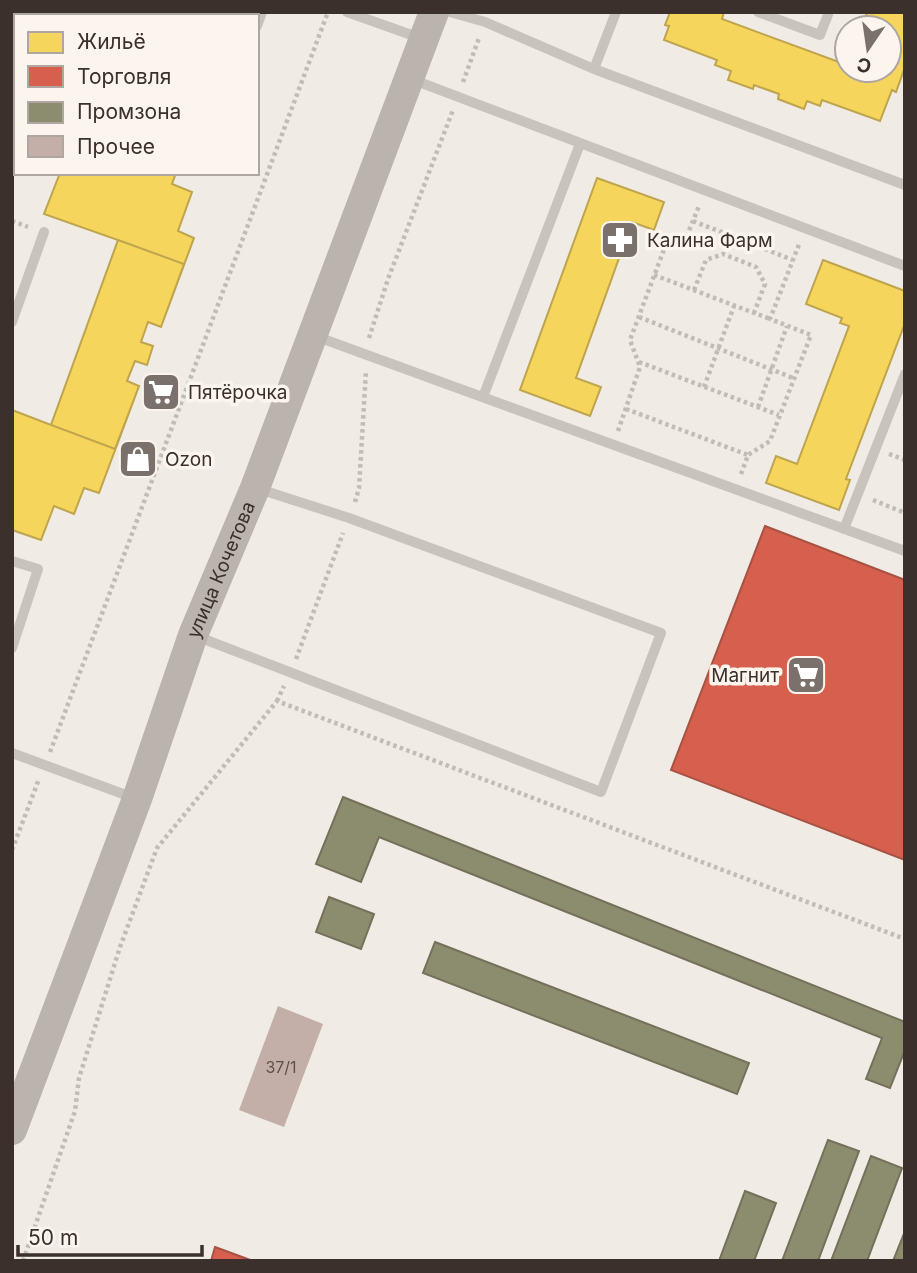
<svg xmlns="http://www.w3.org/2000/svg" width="917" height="1273" viewBox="0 0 917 1273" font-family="Inter,sans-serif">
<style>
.homes{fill:#f6d55c;stroke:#bea44d;stroke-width:2}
.shops{fill:#d6604d;stroke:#a85243;stroke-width:2}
.industry{fill:#8c8c6e;stroke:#74705a;stroke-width:2}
.building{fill:#c3afa7}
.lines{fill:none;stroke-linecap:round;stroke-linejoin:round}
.path{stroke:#c2bbb6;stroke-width:4.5;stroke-dasharray:3.5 3.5;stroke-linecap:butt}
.lane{stroke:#c9c3be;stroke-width:10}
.secondary{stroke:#bab3ae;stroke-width:30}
.labels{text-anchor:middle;stroke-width:7;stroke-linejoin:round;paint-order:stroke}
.number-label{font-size:16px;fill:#5d504a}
.poi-label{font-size:19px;fill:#3b302b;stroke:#fbf5ee;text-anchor:start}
.street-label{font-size:19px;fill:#3b302b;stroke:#fbf5ee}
</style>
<rect width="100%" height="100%" fill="#f0ebe5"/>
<path class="homes" d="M28,12H85L94,16H27Z
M670,12H724L722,19L847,65V70H889V28H861L867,13L905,12V67L896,92L892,90L880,121L822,100L820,106L807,101L804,109L778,99L779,94L754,85L753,89L728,80L731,71L715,65L717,60L664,40L669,26L665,25Z
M16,46V108L12,107V55Z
M60,173H176L172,184L192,192L178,231L194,238L161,327L148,322L141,342L153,346L147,365L135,361L127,381L139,386L99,493L84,488L74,514L54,506L41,540L12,530V410L51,425L118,240L44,214Z
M597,178L664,202L654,230L632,222L576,378L601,387L590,416L520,390Z
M118,240L184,264L161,327L148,322L141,342L153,346L147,365L135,361L127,381L139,386L115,449L51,425Z
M823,260L905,291V323L846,479L850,480L839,510L766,483L776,456L797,464L849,326L840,323L842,318L806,304Z"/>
<path class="shops" d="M765,526L905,580V860L671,770Z
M215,1247L253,1261H211Z"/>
<path class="industry" d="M343,797L905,1022V1050L890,1088L866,1079L882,1038L379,837L361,882L316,864Z
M329,897L374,914L361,949L316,932Z
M435,942L749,1063L737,1094L423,973Z
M828,1140L859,1151L818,1261H782Z
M871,1156L902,1168L867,1261H831Z
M745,1191L776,1203L754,1261H719Z
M905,1231V1261H893Z"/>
<path class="building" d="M278,1006L323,1024L284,1127L239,1110Z"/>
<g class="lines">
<path class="path" d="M158,12L171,16
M196,12L197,16
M463,82L479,38
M12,221L28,227
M693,221L793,260
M654,275L770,319
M694,290L706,260L723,254L756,267L765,284L754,313
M639,317L793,378
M369,338L388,279L453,110
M639,362L779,415
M704,387L734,306
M758,407L787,326
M626,409L748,455
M618,431L640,367L630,340L666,244L684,243L699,206
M889,454L905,460
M741,474L748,455L770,441L811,335L770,319L800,242
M873,500L905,513
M355,502L359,488L366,371
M296,659L343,533
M277,701L284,686
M50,752L328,12
M12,850L39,779
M23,1261L75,1111L79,1078L120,947L157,848L277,701L905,939"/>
<path class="lane" d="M347,12L420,38
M450,12L485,22L594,69L905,185
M758,12L820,35L829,12
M257,26L262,12
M594,69L616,12
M411,79L905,266
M12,322L44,232
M315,336L905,551
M483,397L580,144
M844,529L905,374
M12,561L38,569L12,648
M196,636L601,792L661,633L349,518L256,488
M12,753L134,798"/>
<path class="secondary" id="s1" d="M12,1130L137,799L193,635L255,488L434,12"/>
</g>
<defs>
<g id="pharmacy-square" transform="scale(2.0125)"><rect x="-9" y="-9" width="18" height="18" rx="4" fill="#7a716c" stroke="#fbf5ee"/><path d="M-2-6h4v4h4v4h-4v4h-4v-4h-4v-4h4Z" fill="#fff"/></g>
<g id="supermarket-square" transform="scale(2.0125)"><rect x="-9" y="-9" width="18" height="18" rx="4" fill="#7a716c" stroke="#fbf5ee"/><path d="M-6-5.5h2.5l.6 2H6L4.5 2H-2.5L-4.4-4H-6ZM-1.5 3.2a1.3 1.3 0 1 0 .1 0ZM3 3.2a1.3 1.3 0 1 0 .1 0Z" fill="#fff"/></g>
<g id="shop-square" transform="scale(2.0125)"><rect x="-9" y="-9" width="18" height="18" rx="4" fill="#7a716c" stroke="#fbf5ee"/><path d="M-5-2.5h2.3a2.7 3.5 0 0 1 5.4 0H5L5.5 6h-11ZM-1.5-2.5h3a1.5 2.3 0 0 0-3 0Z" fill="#fff"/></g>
</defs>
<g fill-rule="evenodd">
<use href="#pharmacy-square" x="620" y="240"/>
<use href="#supermarket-square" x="161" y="392"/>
<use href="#shop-square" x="138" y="459"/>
<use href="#supermarket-square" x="806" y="675"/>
</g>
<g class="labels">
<g class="number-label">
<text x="281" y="1073">37/1</text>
</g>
<g class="poi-label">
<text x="647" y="247">Калина Фарм</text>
<text x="188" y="399">Пятёрочка</text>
<text x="165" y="466">Ozon</text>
<text x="779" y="682" text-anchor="end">Магнит</text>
</g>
<g class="street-label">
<text dy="7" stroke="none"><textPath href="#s1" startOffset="598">улица Кочетова</textPath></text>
</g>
</g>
<rect width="917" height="1273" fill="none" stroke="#3b302b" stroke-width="28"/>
<rect x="14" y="14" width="245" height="161" fill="#fbf5ee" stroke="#aea6a0" stroke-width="2"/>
<rect x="28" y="32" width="35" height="21" fill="#f6d55c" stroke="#aea6a0" stroke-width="2"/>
<text x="77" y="49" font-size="21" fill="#3b302b">Жильё</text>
<rect x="28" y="66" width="35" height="21" fill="#d6604d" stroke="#aea6a0" stroke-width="2"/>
<text x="77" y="84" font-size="21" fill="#3b302b">Торговля</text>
<rect x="28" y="102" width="35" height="21" fill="#8c8c6e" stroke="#aea6a0" stroke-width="2"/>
<text x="77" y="119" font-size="21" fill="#3b302b">Промзона</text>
<rect x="28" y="136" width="35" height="21" fill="#c3afa7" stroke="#aea6a0" stroke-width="2"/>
<text x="77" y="154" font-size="21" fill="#3b302b">Прочее</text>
<g transform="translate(868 49) rotate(193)"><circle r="33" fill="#fbf5ee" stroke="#aea6a0" stroke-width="2"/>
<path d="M0-5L12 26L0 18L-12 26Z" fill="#7a716c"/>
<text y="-10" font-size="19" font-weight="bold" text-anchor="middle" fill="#3b302b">С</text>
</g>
<path d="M18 1245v10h184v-10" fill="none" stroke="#3b302b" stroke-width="3.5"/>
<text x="28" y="1245" font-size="21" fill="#3b302b" stroke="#fbf5ee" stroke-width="5" paint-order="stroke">50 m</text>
</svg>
